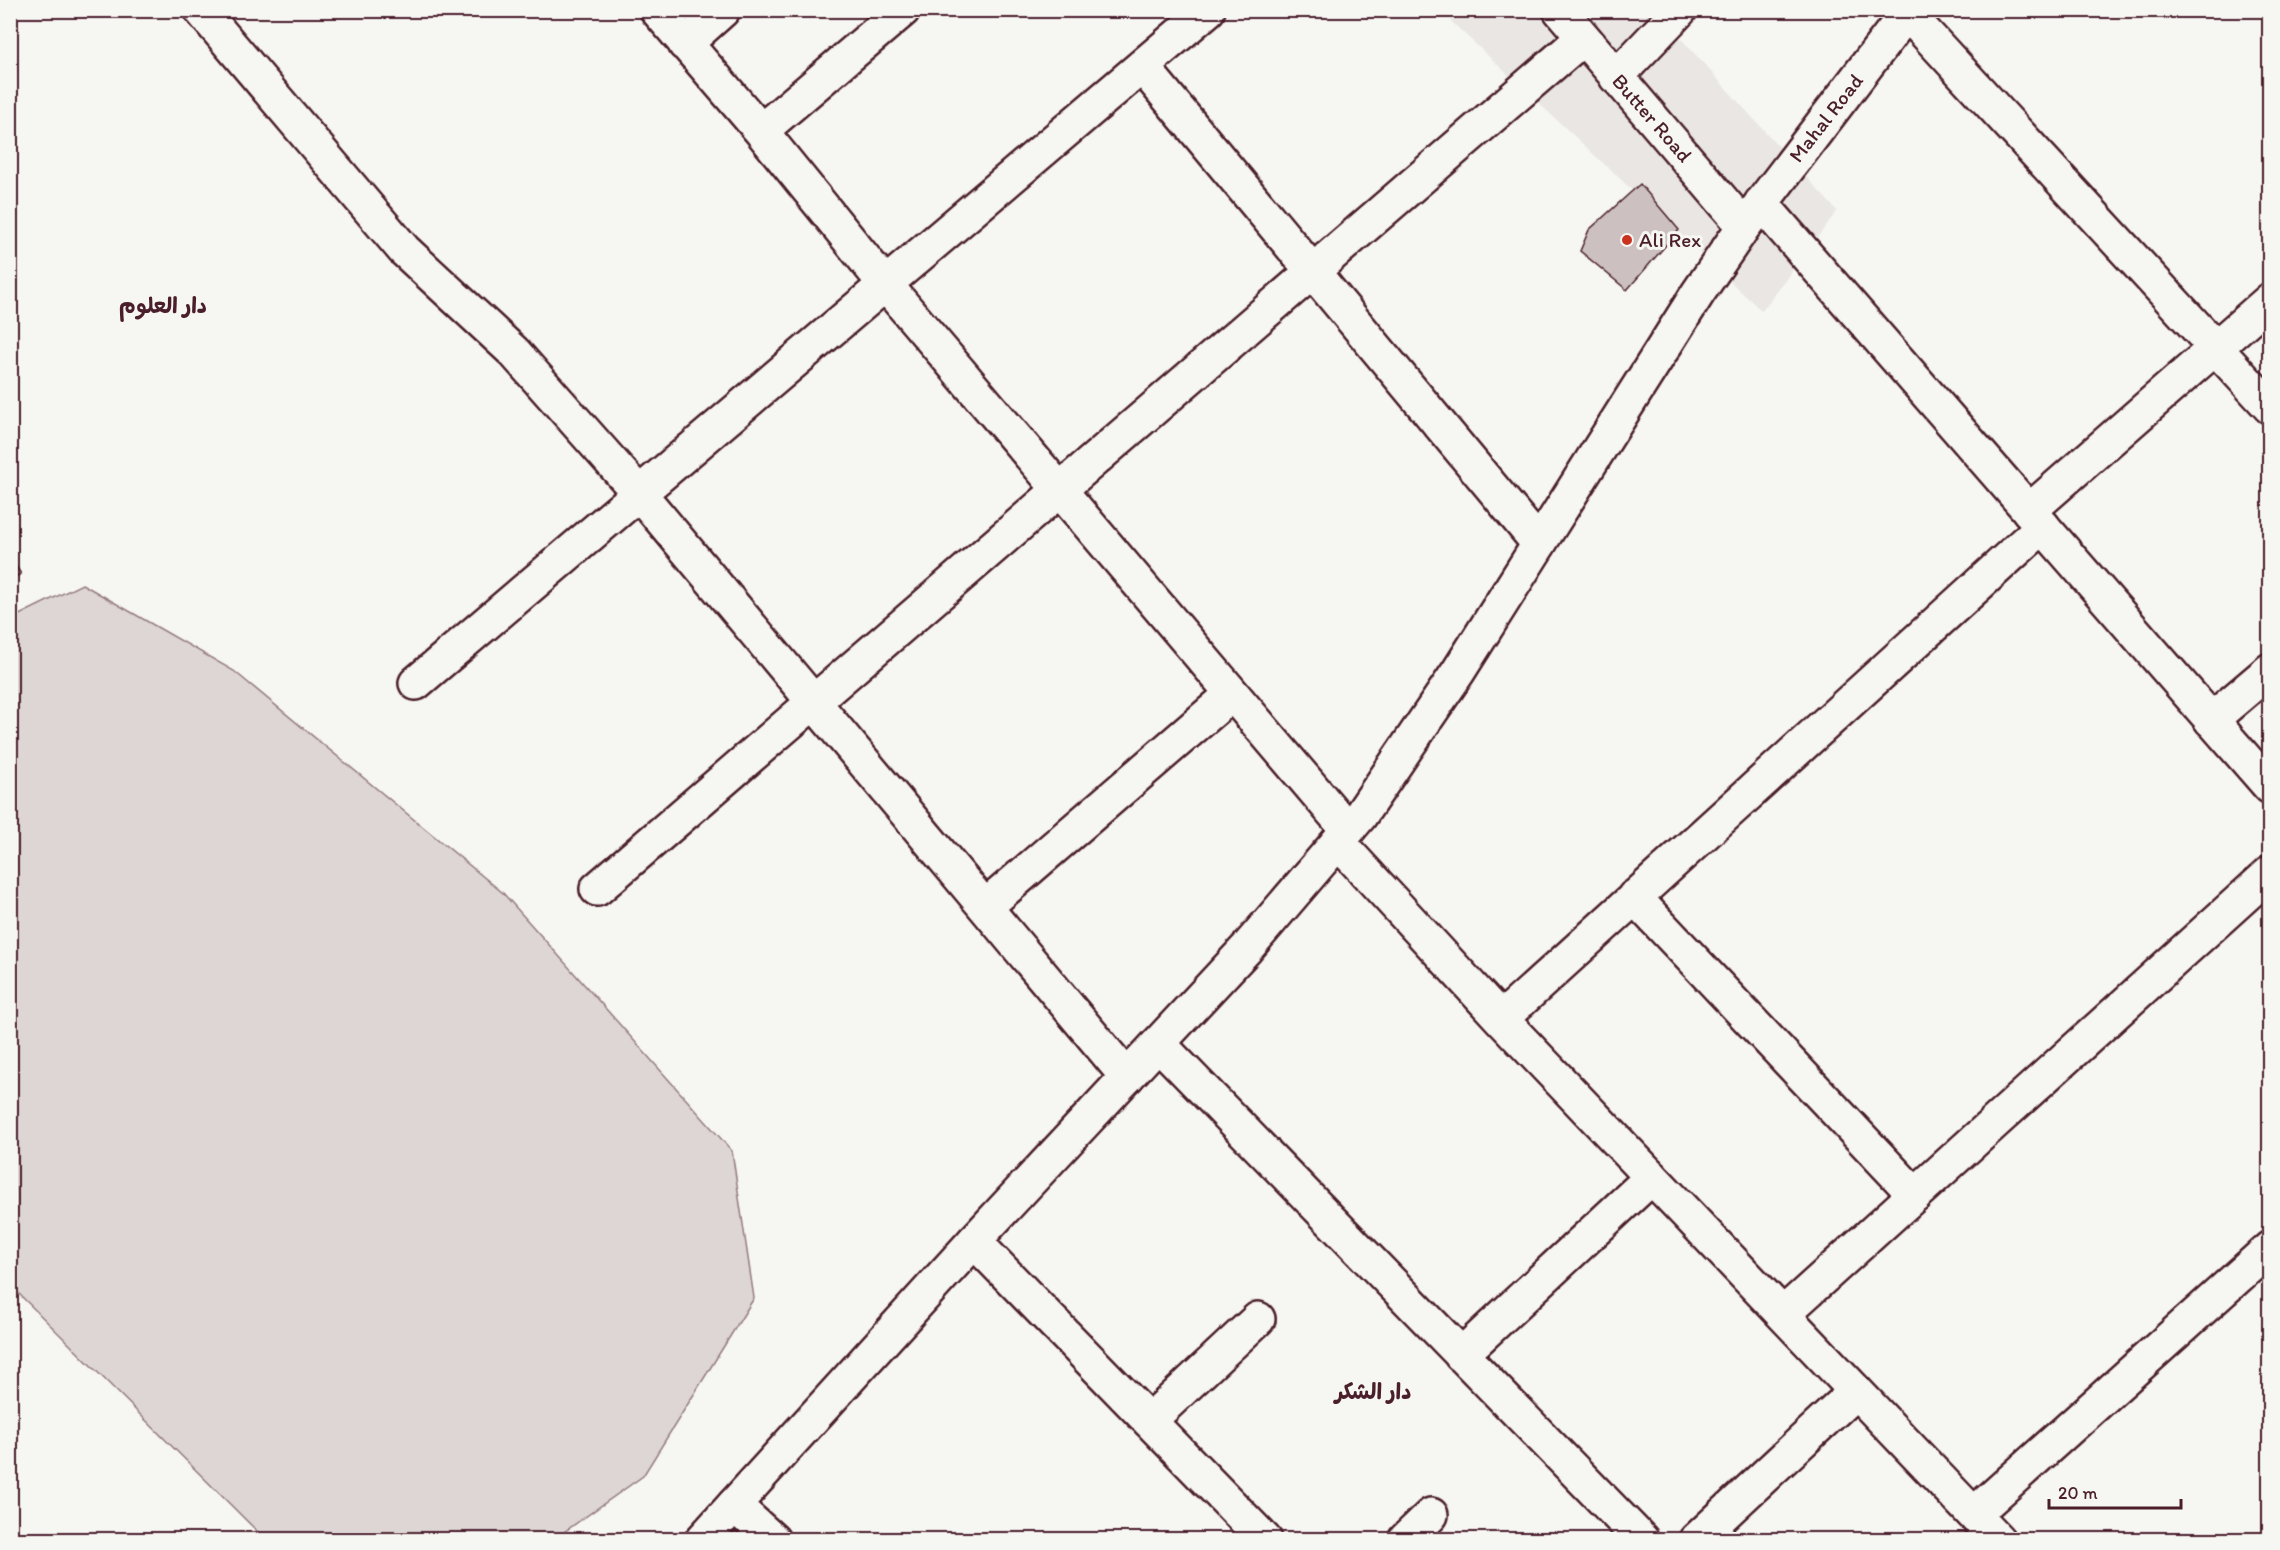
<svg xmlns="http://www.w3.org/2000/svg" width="2280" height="1550" viewBox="0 0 2280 1550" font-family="Itim,'Playpen Sans Arabic',sans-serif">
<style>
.built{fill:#e9e6e3}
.green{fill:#ddd6d5;stroke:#947a80;stroke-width:1.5}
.building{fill:#ccc1c0;stroke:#4a1f2b;stroke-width:1.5}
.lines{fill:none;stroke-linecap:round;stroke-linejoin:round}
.minor-casing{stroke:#4a1f2b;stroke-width:38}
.tertiary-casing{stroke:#4a1f2b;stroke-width:38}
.minor{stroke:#f6f6f2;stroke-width:33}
.tertiary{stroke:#f6f6f2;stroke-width:33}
.poi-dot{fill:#c8321e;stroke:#f6f6f2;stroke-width:2}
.labels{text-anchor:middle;stroke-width:6;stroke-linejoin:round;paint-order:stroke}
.street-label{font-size:21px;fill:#4a1f2b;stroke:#f6f6f2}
.poi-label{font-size:21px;fill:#4a1f2b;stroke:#f6f6f2;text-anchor:start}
.neighbourhood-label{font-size:22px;font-weight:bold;fill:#4a1f2b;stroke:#f6f6f2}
</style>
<rect width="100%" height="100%" fill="#f6f6f2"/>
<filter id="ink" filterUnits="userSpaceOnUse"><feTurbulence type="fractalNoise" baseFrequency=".0167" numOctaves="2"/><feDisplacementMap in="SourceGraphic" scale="12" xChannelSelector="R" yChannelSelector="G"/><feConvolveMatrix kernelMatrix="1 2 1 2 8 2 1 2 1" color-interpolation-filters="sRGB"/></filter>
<g filter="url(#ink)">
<path class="built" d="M1440,11H1656L1837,211L1762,311Z"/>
<path class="green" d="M82,584L234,671L503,893L732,1151L754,1298L643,1476L554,1539H265L11,1286V619Z"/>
<path class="building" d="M1640,184L1679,230L1627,290L1580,251L1589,230Z
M10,557L21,574L10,580Z"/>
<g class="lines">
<g class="minor-casing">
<path id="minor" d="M201,10L404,250L514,352L639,493L1127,1077
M657,10L761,131L885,284L1348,830
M1907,13L2270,407
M685,44L723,10
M1142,66L1539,544
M1616,77L1680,10
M761,131L903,10
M2029,511L2270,300
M416,683L1208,10
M2211,720L2270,670
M1338,842L1501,1019L1998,1540
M597,889L1583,38
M1634,897L1915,1195
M985,907L1232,694
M1501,1019L2043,526
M1159,1044L1642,1540
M974,1241L1265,1540
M1783,1314L2270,873
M1461,1355L1652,1177
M1149,1421L1258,1319
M734,1505L773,1540
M1974,1514L2270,1248
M1405,1540L1431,1515
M1696,1540L1856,1391"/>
</g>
<g class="tertiary-casing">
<path id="tertiary" d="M1560,10L1744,226
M1761,203L2270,787
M702,1540L974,1241L1247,948L1360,816L1458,672L1698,293L1744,226L1909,10"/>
</g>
<use href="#minor" class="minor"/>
<use href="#tertiary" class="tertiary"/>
</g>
</g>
<circle class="poi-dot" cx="1627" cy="240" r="6"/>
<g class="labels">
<g class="street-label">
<text transform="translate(1652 118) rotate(49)" y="7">Butter Road</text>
<text transform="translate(1826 118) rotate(-52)" y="7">Mahal Road</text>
</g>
<g class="poi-label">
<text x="1639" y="247">Ali Rex</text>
</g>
<g class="neighbourhood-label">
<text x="163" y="313">دار العلوم</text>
<text x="1373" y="1399">دار الشکر</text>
</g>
</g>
<rect width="2280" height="1550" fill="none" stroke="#f6f6f2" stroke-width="36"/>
<rect x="18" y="18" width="2244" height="1514" fill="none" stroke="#4a1f2b" stroke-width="2" filter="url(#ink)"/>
<path d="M2049 1499v9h132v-9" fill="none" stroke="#4a1f2b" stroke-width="3"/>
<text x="2058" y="1499" font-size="18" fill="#4a1f2b" stroke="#f6f6f2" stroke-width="4.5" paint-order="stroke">20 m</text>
</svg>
